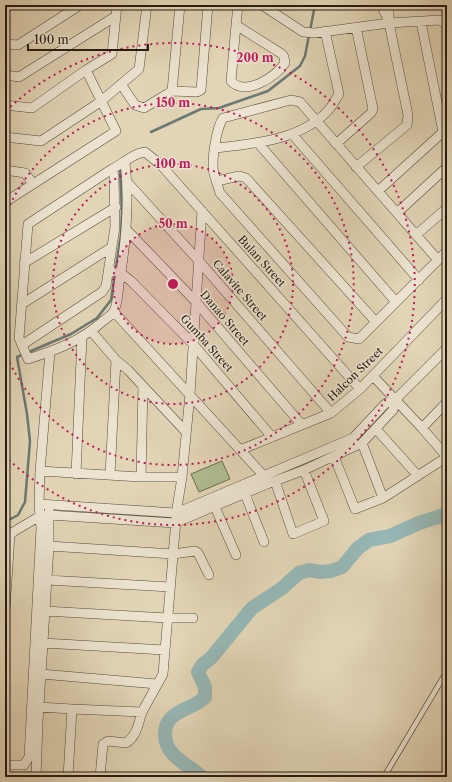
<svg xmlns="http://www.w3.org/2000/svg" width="452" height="782" viewBox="0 0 452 782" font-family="'Libre Caslon Text',serif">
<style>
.green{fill:#afbe91;stroke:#6a6c52}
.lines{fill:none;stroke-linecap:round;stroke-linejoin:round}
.stream{stroke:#697974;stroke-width:2.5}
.river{stroke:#96b7b5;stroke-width:14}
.lane-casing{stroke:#544a3c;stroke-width:6}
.street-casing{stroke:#544a3c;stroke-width:10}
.lane{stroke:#ece4d0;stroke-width:4.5}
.street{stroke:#ece4d0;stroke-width:9}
.ring{fill:none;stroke:#c2185b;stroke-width:2;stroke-dasharray:2 4}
.labels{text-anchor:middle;stroke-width:3;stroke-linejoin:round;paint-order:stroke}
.street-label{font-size:11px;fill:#251b13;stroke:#ece4d0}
.centre{fill:#c2185b;stroke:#ece4d0;stroke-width:2}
.ring-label{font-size:12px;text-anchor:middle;font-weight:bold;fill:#c2185b;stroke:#ece4d0;stroke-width:3;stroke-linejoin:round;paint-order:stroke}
</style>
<rect width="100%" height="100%" fill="#e2d5b6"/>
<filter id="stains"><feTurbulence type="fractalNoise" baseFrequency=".005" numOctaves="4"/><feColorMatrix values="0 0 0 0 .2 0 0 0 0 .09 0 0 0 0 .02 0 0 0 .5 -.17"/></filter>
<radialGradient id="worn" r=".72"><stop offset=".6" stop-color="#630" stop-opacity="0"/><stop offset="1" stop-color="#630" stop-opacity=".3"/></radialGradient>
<path class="green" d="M222,461L230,479L199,492L191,474Z"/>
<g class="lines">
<path class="stream" d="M151,132L201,109L219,108L268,91L300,66L305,56L315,5
M5,522L18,515L25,502L30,441L27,414L17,357L71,334L97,318L111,300L121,234L122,212L120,170"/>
<path class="river" d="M202,777C188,764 165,757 165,734C165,728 167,722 171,718C181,708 196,707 205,697V687L198,672L202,665L211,658L252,608L281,589L299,573L309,570L320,572L331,571L342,567L358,548L369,540L390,536L419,523L447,514"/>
<g class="lane-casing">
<path id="lane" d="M384,777L447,671"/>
</g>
<g class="street-casing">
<path id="street" d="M262,5L303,32L315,33L389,23L440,20L447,25
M382,5L383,9L388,20
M5,6L10,5
M236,25L282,54L284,57L285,63C276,77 245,97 231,81Z
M236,25L238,5
M5,44L18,45L80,5
M5,75L19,77L116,16
M121,84L135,105L144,108L172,91L197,92L201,90L208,5
M172,91L180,5
M5,105L32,108L86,70L112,54L117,5
M292,134L419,280
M5,137L41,141L100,102L139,69L147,5
M258,143L396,302
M336,144L371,113L373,109L356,27
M215,148C253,144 305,140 331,107C334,103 336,98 339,94L325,31
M125,162C130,203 126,243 119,284C118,292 118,303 114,311C112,315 107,318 103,321C81,341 56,350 28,359L19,338L28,224L112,169C123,164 133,153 145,152L160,164L360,389
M356,167L407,125L408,115L389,23V5
M5,170L25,173L33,184
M217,181L239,176L246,178L376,322
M128,183L198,260L331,413
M378,191L443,132L421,22
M5,202L116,131L86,70
M397,213L447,167
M127,230L196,302L302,425
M416,235L447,208
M438,260L300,102L291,100L223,118C216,129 211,161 214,174C216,180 218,187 220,193L348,337L359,339L447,251
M24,263L116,207
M109,270L121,273L131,281L193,344L272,437
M22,304L112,247
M114,312L264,476
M92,332L116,360
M22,345L102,292L106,286L115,227L114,176L112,169
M50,352L40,471L141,477H182
M422,428L447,402
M376,429L418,476
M362,443L383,498
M240,450L331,413L360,389L447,299
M334,456L355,509L383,498L447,457L422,428L373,376
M76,474L82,337
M110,475L116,360L128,370L186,432
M141,477L143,386
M275,481L293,534L324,521L304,470
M245,494L264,542
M39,504L176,513L353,438L386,403L395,400L447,348
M215,507L236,555
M49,546L173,554L195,551L198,553L209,575
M47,580L170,587
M5,610L10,535L13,532L40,516L39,504L40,471
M45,611L167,618H193
M43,643L165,650
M41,674L157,684
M39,707L72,709
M142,712L163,674L177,508L182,477L190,394L202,211
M5,765H24L29,757L41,528L40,516L49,515L175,523L267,484L304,470L362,443L393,410L395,400
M36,777L38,722L49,546V511
M68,777L72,709L142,712C138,724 137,736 126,743L108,741L103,744L100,777
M140,777H142"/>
</g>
<use href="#lane" class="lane"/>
<use href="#street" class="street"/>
</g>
<circle cx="173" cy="284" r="60" fill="#c2185b" fill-opacity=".12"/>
<g class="ring">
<circle cx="173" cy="284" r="60"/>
<circle cx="173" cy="284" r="120"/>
<path d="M5 216A181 181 0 1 1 5 352"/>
<path d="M6 111A241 241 0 1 1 6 457"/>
</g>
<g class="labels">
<g class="street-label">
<text transform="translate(262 261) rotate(48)" y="4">Bulan Street</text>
<text transform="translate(240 290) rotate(49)" y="4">Calavite Street</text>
<text transform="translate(225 318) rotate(49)" y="4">Danao Street</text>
<text transform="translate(207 343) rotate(48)" y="4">Gumba Street</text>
<text transform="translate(355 374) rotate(-44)" y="4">Halcon Street</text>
</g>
</g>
<circle cx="173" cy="284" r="6" class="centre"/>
<g class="ring-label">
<text x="255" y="62">200 m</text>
<text x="173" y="107">150 m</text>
<text x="173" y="168">100 m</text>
<text x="173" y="228">50 m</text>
</g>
<rect width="452" height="782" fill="none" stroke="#e2d5b6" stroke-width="20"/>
<rect x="6" y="6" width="440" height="770" fill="none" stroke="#251b13" stroke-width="2"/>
<rect x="10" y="10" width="432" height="762" fill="none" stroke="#251b13"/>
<path d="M28 44v6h120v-6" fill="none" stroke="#251b13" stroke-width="2"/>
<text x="34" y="44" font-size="12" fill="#251b13" stroke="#ece4d0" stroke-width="3" paint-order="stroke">100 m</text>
<rect width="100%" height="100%" filter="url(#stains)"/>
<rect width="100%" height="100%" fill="url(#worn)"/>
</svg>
